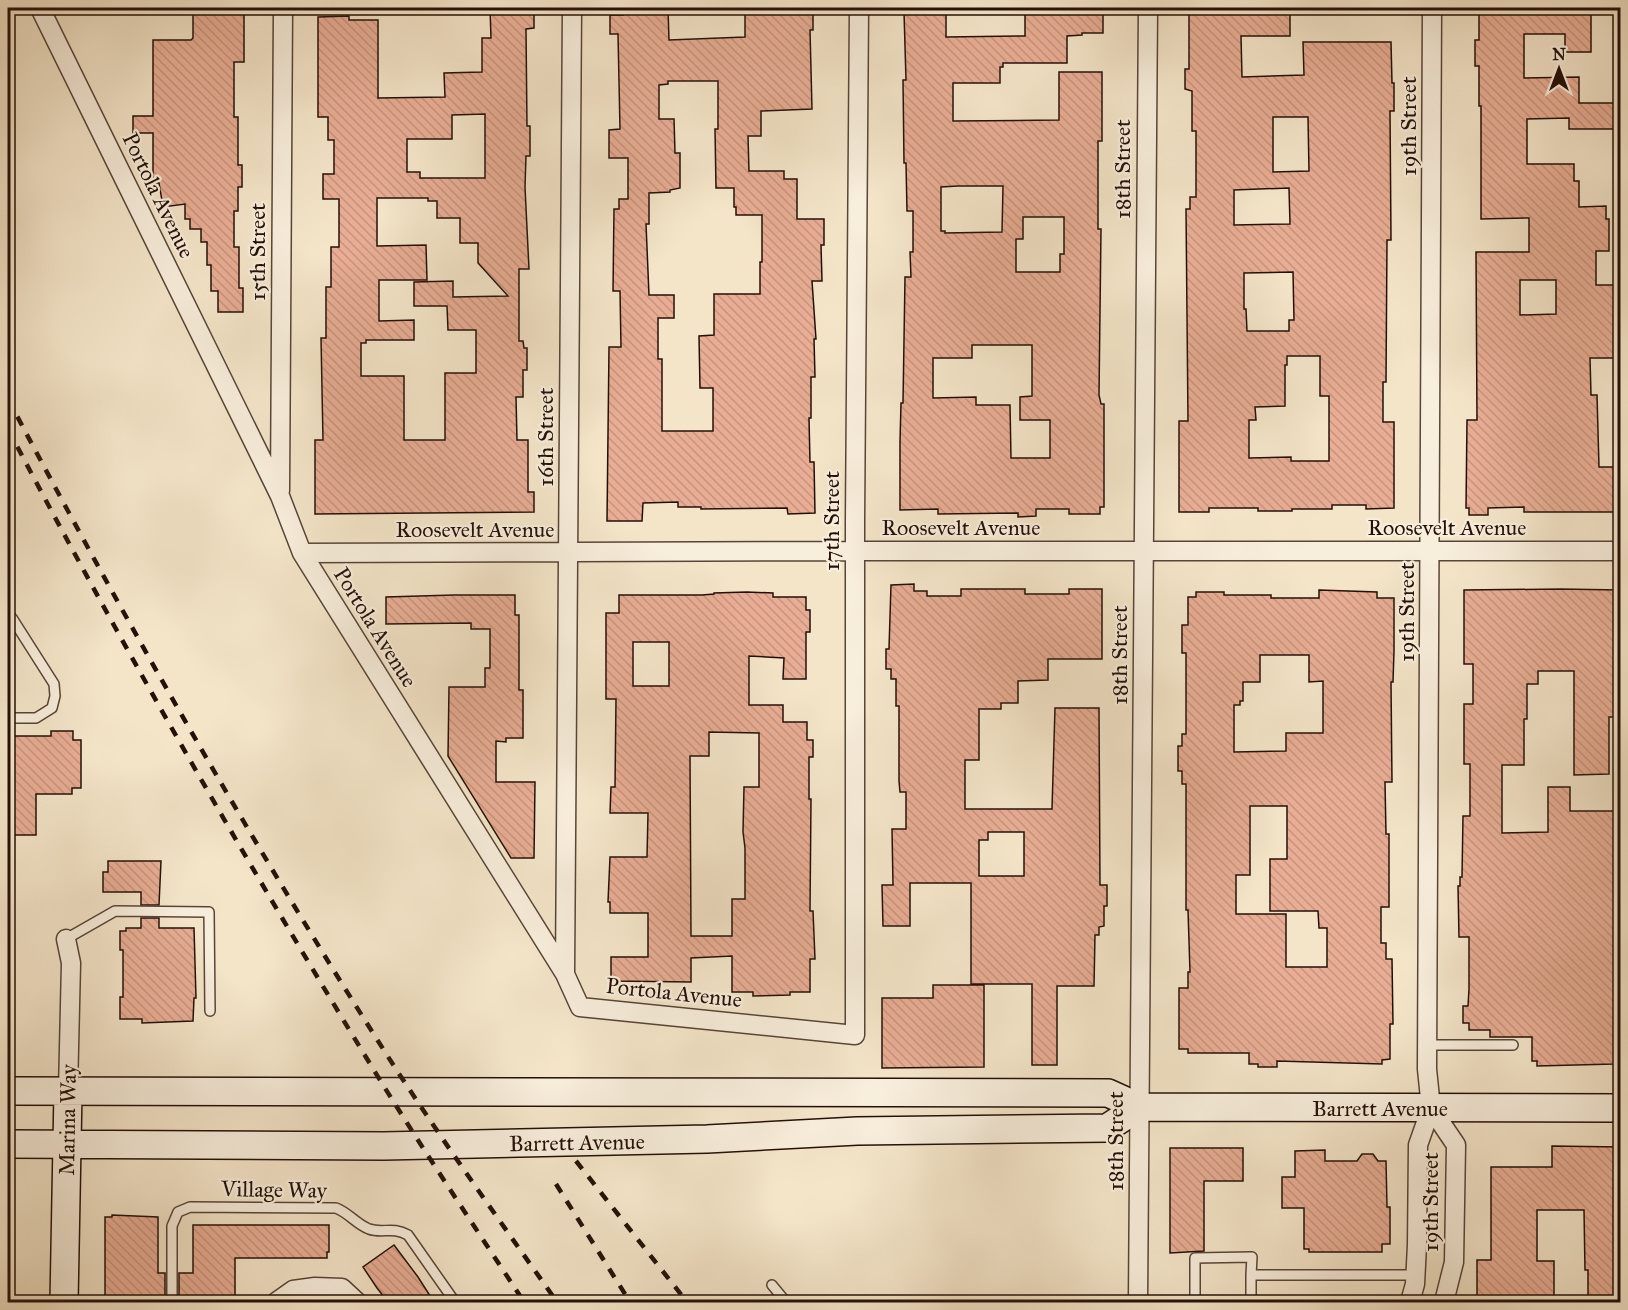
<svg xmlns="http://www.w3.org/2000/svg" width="1628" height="1310" viewBox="0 0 1628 1310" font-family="'IM FELL Great Primer',serif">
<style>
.building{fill:url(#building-back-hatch);stroke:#241009;stroke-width:1.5;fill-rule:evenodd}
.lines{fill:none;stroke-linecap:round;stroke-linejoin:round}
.lane-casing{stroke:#584539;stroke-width:12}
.street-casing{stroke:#584539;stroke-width:21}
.secondary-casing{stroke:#241009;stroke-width:30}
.lane{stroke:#f8eedc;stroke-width:9}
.street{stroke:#f8eedc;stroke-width:18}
.secondary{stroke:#f8eedc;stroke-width:27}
.rail{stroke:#241009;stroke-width:4.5;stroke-dasharray:10 10;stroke-linecap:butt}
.labels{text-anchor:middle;stroke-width:4.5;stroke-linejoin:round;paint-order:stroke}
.street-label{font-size:22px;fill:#241009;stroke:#f8eedc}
</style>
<defs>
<pattern id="building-back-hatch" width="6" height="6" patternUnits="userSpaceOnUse" patternTransform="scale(1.5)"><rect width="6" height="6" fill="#e8ad94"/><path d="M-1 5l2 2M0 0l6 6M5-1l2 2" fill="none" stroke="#c7947e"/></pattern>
</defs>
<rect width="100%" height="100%" fill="#f4e5c9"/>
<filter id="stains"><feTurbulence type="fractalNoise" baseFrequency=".00333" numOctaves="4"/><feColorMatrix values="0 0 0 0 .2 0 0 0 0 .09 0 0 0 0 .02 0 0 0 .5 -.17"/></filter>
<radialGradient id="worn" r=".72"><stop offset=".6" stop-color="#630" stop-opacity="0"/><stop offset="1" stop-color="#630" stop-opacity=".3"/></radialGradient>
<path class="building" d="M193,8H244V62H234V117H238V165H242V187H238V211H234V247H239V288H243V312H218V291H211V265H207V242H201V229H190V219H185V204L163,207L159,183H153V133H133V116H153V40H191L193,38Z
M490,8H534V28L526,29L527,126H530V156H526L525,187L529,269H519V341H523L524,348H527V370H523V397H516L517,440H528V492H534V512L315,514V440H323L321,338H326V287H331V247H339V199H323V174H334V140H328V117H318V17L349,16V20H378V98L445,97L444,73L482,72V38H491ZM485,114V178H420V172H407V139H452V115ZM377,198H428V201H437V218H460V243H478V263L508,296L453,297V281L414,282V306H447L448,330H476V373H445V440H404V376H361V343H366V340H414V320L379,321V280H427L426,245L377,246Z
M622,8H668L669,40L745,37V13H757V8H813V30H810L812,109L761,111V136H748L749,171H784V179H797V219H824V245H821L822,281H812L816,339H814L815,377H811V418H809L810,462H814L815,513L788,514L787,508L701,509V507H678V502L643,503L642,521H607L609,347H621L620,291H613L614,209H619V199H628V158H609V130L620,129L618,34H610V15H623ZM668,81H718V129H715L716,188H734V207H736V215H762V262H760V294H714V335L699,336L700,388H713V431H662V359H658V318H674V295H649L646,224H649V193L670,192V190L680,188V153H675L674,119H659V85L668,84Z
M1189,8H1290V36H1241L1242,77L1304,75L1303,42H1391L1392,83H1394V111H1390L1391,240H1387L1386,382H1383V422H1394V508L1366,509V505H1332V509H1292V511H1258V508H1209V512H1179V421H1188L1186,209H1190V197H1196V131H1192V91L1185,89V69H1189ZM1273,117H1308L1309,171L1273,172ZM1289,188L1290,224L1234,225V190ZM1293,272L1294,320H1289V331H1247L1246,309H1244V273ZM1287,356H1320V396H1329V461H1291V457L1249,458V420H1256L1255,407L1285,406V365H1287Z
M1479,8H1591V52H1565V34H1524V78L1579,77V103H1619V129H1569V118L1527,119V164H1574V181H1579V207L1606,206V219H1609V251H1596V285H1620V358H1590L1591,395H1597L1599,467H1620V512H1524V507L1488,508V515H1469V508H1466L1467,420H1477L1476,252H1529V218L1481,219V106H1479V66H1475V40H1479ZM1520,280H1556V314L1520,315Z
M1025,10H1103V33H1082V35L1067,36V63H1003V67H1000V83H953V121L1059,120V72H1102V141H1098V229H1101L1099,395L1101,404H1104V507H1100V514H1069V509H1036V516L1018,517V513L938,514V509L900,510V442L901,403H903L905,277H911L910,252H913V211H907L906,163H904L903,80H906L904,12H946V37L1025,36ZM958,186H1003L1002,232L945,233V231H941V187ZM1023,217H1064V254H1060V272H1016V239H1023ZM972,345H1032V396L1020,397V420H1050V458H1011L1010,405H976V397L933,398V358H972Z
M914,584V591H927V596H961V589H1025V594H1069V589H1102V659H1048V680L1018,681V703H1001V709H979V760H965V809H1052L1055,708H1099L1100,885H1107V906H1104V926L1099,927V935H1095L1094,986H1057V1065H1032V984H971V883H910V926H883L882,885H893L892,829H906V792H900L899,781V706H896V679H891V669H886V649H889L891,585ZM988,832H1024V876H979V840H988Z
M1561,589L1620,590V717H1609V774L1574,775V671H1538V684H1527V719H1524V765H1502V833L1548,832V787H1570V811H1620V1060H1614V1064L1537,1066V1061H1532V1037H1490V1030H1469V1023H1463V1006H1468L1469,989V937H1459L1458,886H1460V877H1462L1463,816H1470V764H1464V704H1473V664H1464V590Z
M1319,590L1377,592V598H1394V651L1393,682H1391L1392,782H1385L1386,834H1389V907H1381V943H1386V959H1392L1393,1024H1390V1059L1382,1060V1064L1277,1061V1067H1258V1064H1249V1053H1188V1049H1179V988H1188V972H1190L1188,910H1186V784H1182V771H1178V746H1182V734H1186V653H1182V625H1188V597H1196V592H1224V595H1271V598H1319ZM1260,655H1309V682L1323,681V733H1286V751L1234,752V705H1240V701H1243V682H1260ZM1250,806H1287V859H1270V911H1318L1319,928H1327V967H1286V914H1236V875H1250Z
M747,592L773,593V597H806V610H810V632H806V679H783L784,658L749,656V705H783V722H807V740H813V757H809V799H811L810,911H813L815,959H810V992H790V995L753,996V992H732V956L691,958V982L611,981V957H648V913H610V902H608L610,857H647L648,813H610L611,787H615L616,699H606V613H619V595H702L714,594V593ZM633,642H669V686H633ZM709,732L759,733V787H744L743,832L745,848V899H732V936H691L690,756H709Z
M454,595H515V615H519V690H523V738H506V742L496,741V782H535L534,858H511L448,756L449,687H485V668H490V629H471V623L386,624V597Z
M51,731H73V740H81V788H72V794H36V835H8V736H51Z
M108,861H161L159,905H141V892H103V872H108Z
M141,918H159V928H194L196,998H194L193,1021L142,1023V1019H120V997H123V950H120V931H126V928H141Z
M933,985H984V1067L882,1068V998H933Z
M1552,1146L1620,1147V1302H1588V1270H1585L1584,1210H1537V1261H1554V1299H1499V1302H1477V1260H1491V1167H1552Z
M1170,1148H1243V1181H1204V1251L1170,1253Z
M1325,1150V1161H1357L1362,1154H1373L1378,1161H1386L1387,1207H1390V1244H1382V1252H1309V1249H1304V1208H1282V1177H1295V1151Z
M112,1215L158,1217V1273H165V1302H105V1217H112Z
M193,1225H329V1252H327V1258H235V1302H179V1273H193Z
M394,1245L418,1277L434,1302H388L377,1288L363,1267Z"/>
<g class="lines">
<g class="lane-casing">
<path id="lane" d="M8,618H12L54,684L55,696L52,708L36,718H8
M66,939L115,911L209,912L210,1011
M1428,1045H1513
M772,1285L786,1302
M172,1302V1226L178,1212L190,1207L336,1208C349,1213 356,1224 369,1229C383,1234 392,1226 408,1235L455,1302
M1195,1302V1258L1252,1257L1251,1275
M1251,1302V1275H1415"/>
</g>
<g class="street-casing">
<path id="street" d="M40,8L280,496L302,553L565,974L580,1007L855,1035V521L859,8
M280,491L283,8
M302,553L855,551H1620
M66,939L71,963L68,1091
M565,974L572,8
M1431,1108L1456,1145L1454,1262L1444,1302
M276,1302L293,1290L315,1287L342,1288L357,1302
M1138,1302L1148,8
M1410,1302L1415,1284L1417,1245L1418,1145L1431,1108L1427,1069L1432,8"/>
</g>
<g class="secondary-casing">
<path id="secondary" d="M8,1091L1108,1093L1139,1107L1620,1108
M8,1144L384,1146L707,1139L857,1131L1107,1128L1139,1107
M64,1302L68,1091"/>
</g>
<use href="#lane" class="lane"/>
<use href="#street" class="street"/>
<use href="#secondary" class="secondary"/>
<path class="rail" d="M8,399C128,626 255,849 394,1066C446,1146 502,1224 557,1302
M8,429C122,646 244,858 372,1067C421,1147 473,1224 524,1302
M576,1161L687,1302
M556,1184L630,1302"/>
</g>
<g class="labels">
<g class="street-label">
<text transform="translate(1408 126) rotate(-90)" y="8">19th Street</text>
<text transform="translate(1122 169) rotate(-90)" y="8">18th Street</text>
<text transform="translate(159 195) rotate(64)" y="8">Portola Avenue</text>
<text transform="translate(257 252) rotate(-90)" y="8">15th Street</text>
<text transform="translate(545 437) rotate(-90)" y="8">16th Street</text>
<text transform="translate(831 521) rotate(-90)" y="8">17th Street</text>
<text x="961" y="535">Roosevelt Avenue</text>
<text x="1447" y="535">Roosevelt Avenue</text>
<text x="475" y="537">Roosevelt Avenue</text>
<text transform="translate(1406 612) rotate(-90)" y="8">19th Street</text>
<text transform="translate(376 627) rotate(58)" y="8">Portola Avenue</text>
<text transform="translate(1119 655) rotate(-90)" y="8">18th Street</text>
<text transform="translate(674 992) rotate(6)" y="8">Portola Avenue</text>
<text x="1380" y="1116">Barrett Avenue</text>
<text transform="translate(67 1120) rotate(-89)" y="8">Marina Way</text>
<text transform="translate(1115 1141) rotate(-90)" y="8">18th Street</text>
<text transform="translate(577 1142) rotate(-1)" y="8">Barrett Avenue</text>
<text transform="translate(274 1189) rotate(1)" y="8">Village Way</text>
<text transform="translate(1430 1202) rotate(-90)" y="8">19th Street</text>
</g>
</g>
<rect width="1628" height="1310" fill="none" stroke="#f4e5c9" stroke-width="30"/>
<rect x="9" y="9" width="1610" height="1292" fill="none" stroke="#241009" stroke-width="3"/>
<rect x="15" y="15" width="1598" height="1280" fill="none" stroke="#241009" stroke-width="1.5"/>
<g transform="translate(1559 69)" stroke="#f8eedc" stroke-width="4.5" paint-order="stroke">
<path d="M0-4.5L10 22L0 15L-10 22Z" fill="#241009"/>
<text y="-9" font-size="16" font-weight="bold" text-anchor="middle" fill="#241009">N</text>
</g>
<rect width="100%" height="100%" filter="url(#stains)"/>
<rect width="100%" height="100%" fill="url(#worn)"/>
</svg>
